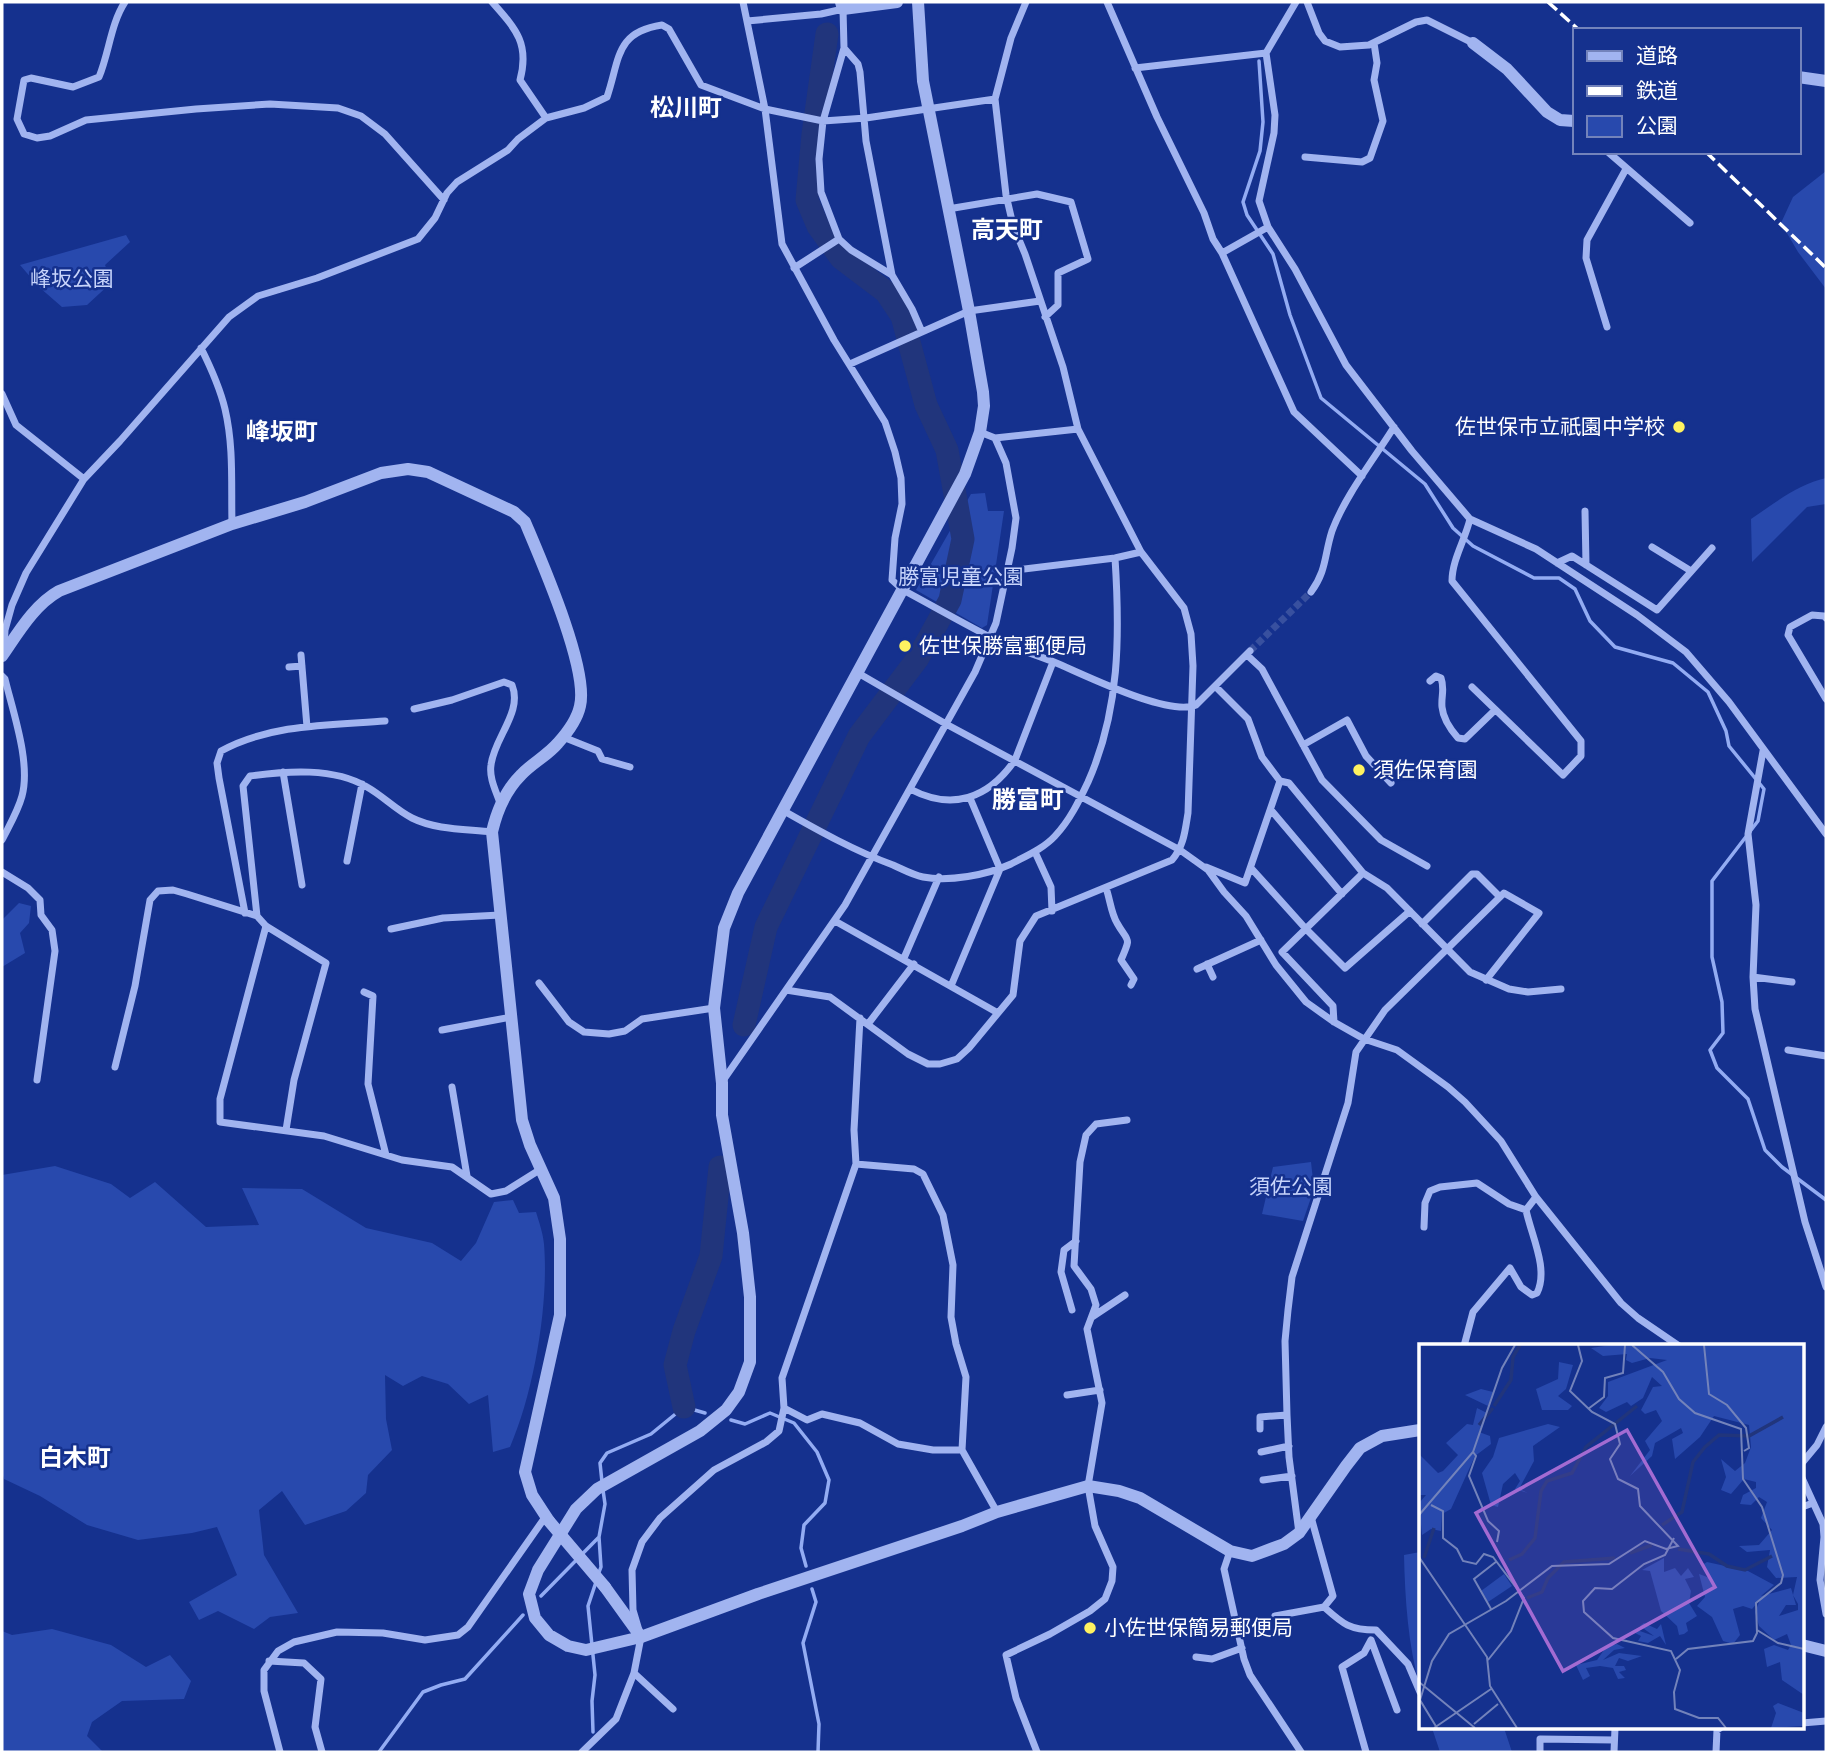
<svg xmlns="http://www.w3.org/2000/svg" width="1828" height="1754" viewBox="0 0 1828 1754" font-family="Jost,'Noto Sans JP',sans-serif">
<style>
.green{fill:#2849ad}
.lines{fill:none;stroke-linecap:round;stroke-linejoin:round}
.stream{stroke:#93acf3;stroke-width:3.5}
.river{stroke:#21357c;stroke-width:23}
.minor-tunnel{stroke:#38509f;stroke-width:7;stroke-dasharray:7 3.5;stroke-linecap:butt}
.minor{stroke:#a1b4f0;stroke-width:7}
.tertiary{stroke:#a1b4f0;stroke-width:12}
.rail{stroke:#fff;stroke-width:3.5;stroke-dasharray:12 5;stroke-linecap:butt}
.tertiary-bridge{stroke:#a1b4f0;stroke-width:12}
.poi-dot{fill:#fff260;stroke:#15318e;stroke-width:2.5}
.labels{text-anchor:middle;stroke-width:5;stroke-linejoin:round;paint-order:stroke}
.park-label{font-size:21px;fill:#c7d4fb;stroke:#15318e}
.poi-label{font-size:21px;fill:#fff;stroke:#15318e;text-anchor:start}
.quarter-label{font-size:24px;font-weight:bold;fill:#fff;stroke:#15318e}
.inset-river{fill:none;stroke:#21357c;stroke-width:3.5}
.inset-road{fill:none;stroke:#7383bb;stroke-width:2}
.view{fill:#a36bd2;fill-opacity:0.15;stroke:#a36bd2;stroke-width:3.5}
.inset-edge{fill:none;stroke:#fff;stroke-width:3.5}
</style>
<rect width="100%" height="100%" fill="#15318e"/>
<path class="green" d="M1826,171V289L1798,252L1781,223L1793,197Z
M126,235L130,242L105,265L112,282L87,305L62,307L39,287L20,265Z
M1826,478V504L1807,507L1752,562L1751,519C1775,503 1798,484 1826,478Z
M985,493L988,511H1004L987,625L982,628L916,590L971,494Z
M19,903L31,906L29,923L20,933L25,953L2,967V920Z
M1311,1162L1314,1189L1303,1221L1262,1214L1273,1167Z
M55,1166L111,1184L130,1198L155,1182L206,1227L259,1225L242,1188L302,1189L366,1228L432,1243L461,1261L476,1243L494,1202L513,1200L519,1213L536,1212C539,1222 543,1233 544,1244C549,1304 534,1392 510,1447L493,1452L488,1395L469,1404L448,1384L422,1376L403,1386L385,1375L386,1419L392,1450L368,1475L366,1493L346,1511L305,1525L282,1491L259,1510L264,1555L298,1613L270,1617L254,1629L218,1611L199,1620L189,1602L237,1575L217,1527L192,1533L138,1540L87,1525L40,1496L4,1479L2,1472V1175Z
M1420,1552V1687C1408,1645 1405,1599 1404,1555Z
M52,1629L111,1645L146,1667L170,1655L191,1681L184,1699L122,1701L92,1722L87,1736L103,1752H2V1631L12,1635Z
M1432,1728H1504L1512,1752H1440Z"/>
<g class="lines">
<path class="stream" d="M1259,61L1263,122L1260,151L1243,202L1247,215L1273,254L1290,315L1321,398L1425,484L1453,528L1473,546L1534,578H1559L1575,589L1590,621L1615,647L1673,663L1708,692L1726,731L1729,746L1764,789L1758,821L1712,881V957L1722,1002L1723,1033L1710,1050L1717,1068L1748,1099L1765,1150L1782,1167L1826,1200
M731,1420L745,1424L770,1413L794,1423L817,1452L829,1480L825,1503L804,1525L801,1548L806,1566
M602,1482L600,1463L607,1453L651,1434L684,1407L705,1413
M598,1575L601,1567L599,1537
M812,1589L816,1602L803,1643L819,1724L818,1752
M541,1596L599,1537L605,1504L603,1490
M593,1732L592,1701L595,1675L588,1606L596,1582
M379,1752L423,1692L441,1685L465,1679L523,1615"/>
<path class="river" d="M744,1025L766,927L859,736L918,658L950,600L963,539L947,450L926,405L902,316L886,292L841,258L818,226L807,200L813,134L827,34
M684,1407L675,1365L684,1331L711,1256L720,1167"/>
<path class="minor-tunnel" d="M1250,651L1311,592"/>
<path class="minor" d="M125,2C111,23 109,53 99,77L73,87L31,78L24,80L17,119L24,134L37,138L50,136L86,120L196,109L270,104L338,108L361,116L385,134L444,200
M492,2C515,28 530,43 520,80L546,118
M743,2L765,109L782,244L834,340L885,422L895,452L901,478L902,504L895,538L892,580L903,590C931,605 959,621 988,636C1009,647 1032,653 1054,662C1083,674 1168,717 1196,705L1250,651
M1107,2L1157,117L1204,213L1213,239L1222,253L1294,412L1362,476
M1296,2L1266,53L1275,115L1274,133L1259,201L1268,227L1295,269L1346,365L1412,451L1470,519L1536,549L1637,615L1686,652L1729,702L1826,834
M1307,2L1319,33L1325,41L1340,47L1369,45L1416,22L1427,20L1473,43
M747,21L821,14L843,9L844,48L823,121L819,159L821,192L839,239L851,250L892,275L912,309L922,332
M844,48L858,64L860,72L866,141L892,275
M1135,68L1266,53
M1608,152L1690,223
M1305,157L1362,162L1370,158L1383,121L1374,80L1377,63L1374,43
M948,209L1037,194L1071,202L1088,259L1058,273V305L1045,317
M1222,253L1268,227
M794,268L839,239
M1607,327L1586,258L1587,240L1626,169
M201,348C211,368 220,388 225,409C234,447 231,486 232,524
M850,364L969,311L1040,301
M2,394L16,425L84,479
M995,438L1078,429
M1585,511L1586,565
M1470,519C1465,540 1452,560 1452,581L1581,741V756L1563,775L1472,687
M1652,547L1691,571
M1557,563L1572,556L1657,610L1712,548
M1007,571L1115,558L1141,552
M1311,592C1327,570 1324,556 1332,531C1345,496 1374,459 1394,427
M1826,618L1824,616L1812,615L1790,627L1788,635L1826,699
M4,649L5,630L12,605L26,573L84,479L120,441L229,317L258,296L317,278L418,239L435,218L447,193L457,182L508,150L518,139L546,118L584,108L607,97C620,59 615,32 662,25L669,29L701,85L765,109L823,121L866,118L995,99
M301,655L307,727
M1247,655L1262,669L1322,780L1381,840L1427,866
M289,667L302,666
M858,673L946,724L1180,850L1208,870L1224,892L1246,916L1276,965L1306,1002L1334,1022L1364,1039L1397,1050L1448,1087L1465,1102L1501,1141L1536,1197L1621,1303L1638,1318L1679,1346
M2,676L5,679C13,712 31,763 22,796C18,811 9,826 2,840
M1430,681L1436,676L1441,678C1445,689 1441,696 1442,707C1443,718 1451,730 1458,738L1465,739L1495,710
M1216,687L1248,719L1262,757L1280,781L1289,783L1363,873L1387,888L1470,972L1509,989L1528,992L1561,989
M414,709L452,700L504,682L512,685C523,712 494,738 491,765C489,778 496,791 500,803
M563,737L598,751L602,759L630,767
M1303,745L1347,720L1366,756L1391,783
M1763,751L1748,834L1756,905L1753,977L1755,1009L1805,1222L1826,1287
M283,772L302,885
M910,789C952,811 988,799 1015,760L1053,662
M1271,810L1342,894
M784,811C819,831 855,851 893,865C902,869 913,875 923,877C949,882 987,875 1011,864C1026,856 1043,849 1055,836C1070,820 1079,801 1088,782C1120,710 1120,635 1115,558
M1035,852L1051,887L1052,911
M347,861L362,784
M1206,867L1245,883L1280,781
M1251,868L1306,929L1345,968L1410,911
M2,872L28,888L40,900L41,915L52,930L55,951L37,1080
M1106,888C1110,899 1111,913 1117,923C1128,943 1132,935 1121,960L1134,979L1131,985
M245,913L219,778L217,763L221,751C270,724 330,725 385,721
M257,916L243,786L250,776C286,771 334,767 367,787C383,796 396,810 412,818C436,830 466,829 492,832
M835,921L998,1013
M1422,924L1472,874H1477L1500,897
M266,926L220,1099V1122L324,1136L402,1160L452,1167L491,1194L506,1191L541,1169
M391,929L443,918L500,915
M904,958L939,877
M1207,964L1213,977
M1197,969L1261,940
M1753,977L1792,982
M539,983L569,1022L584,1032L609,1034L625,1031L642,1019L714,1008
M951,986L1000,869L970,798
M786,990L830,997L908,1054L928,1064H940L957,1059L969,1048L1013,995L1020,941L1036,916L1172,860C1184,846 1185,831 1188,813L1193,666L1191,634L1184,608L1141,552L1078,429L1063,367L1025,254L1013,225L1006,195L995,99L1011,38L1026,2
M364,992L373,996L368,1084L386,1155
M1334,1022L1333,1006L1282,952L1363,873
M868,1024L914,964
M442,1030L511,1017
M1788,1050L1826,1056
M115,1067L135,986L150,900L158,891L173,890L187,894L257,916L266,926L326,963L294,1080L286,1130
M722,1082L845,905L975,672L996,623L1012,548L1016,518L1006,463L995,438L980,432
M452,1087L467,1176
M856,1164L914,1169L923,1174L943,1215L953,1265L951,1317L956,1344L966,1377L962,1450L997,1512
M1424,1227L1425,1203L1430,1191L1440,1187L1477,1183L1509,1204L1526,1210
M1072,1310L1061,1272L1064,1250L1076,1241
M1092,1317L1125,1295
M1464,1346L1473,1312L1510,1268L1521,1287L1532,1295L1537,1293C1549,1269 1531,1235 1526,1210L1536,1197
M1067,1395L1100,1390
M784,1408L807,1420L822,1414L860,1423L898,1444L933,1450H962
M1260,1429V1417L1287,1415
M1261,1452L1289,1446
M1802,1463L1817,1445L1826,1427
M1802,1478L1823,1524L1824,1537L1820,1580L1826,1614
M1263,1480L1292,1476
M1802,1507L1813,1503
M1299,1533L1289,1457L1287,1415L1285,1341L1288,1310L1292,1277L1348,1103L1356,1052L1385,1010L1504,893L1539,913L1486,980
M1230,1551L1224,1569L1244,1659L1250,1675L1301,1752
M1324,1607C1343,1624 1349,1630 1376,1630L1408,1664L1420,1692
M1275,1616L1324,1607L1333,1596L1311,1517
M1371,1640L1397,1710
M1196,1657L1212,1659L1242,1648
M269,1661L304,1663L321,1679L315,1727L322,1752
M634,1673L673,1709
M1802,1723L1826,1721
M280,1752L264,1691V1670L278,1651L294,1642L337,1632L383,1633L425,1640L458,1635L468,1627L546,1516
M582,1752L616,1719L634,1673L641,1637L633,1610L632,1570L642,1542L660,1518L714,1470L766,1442L779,1431L784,1408L782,1378L856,1164L854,1130L860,1018
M1037,1752L1016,1698L1006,1655L1050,1634L1090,1611L1105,1599L1112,1581L1113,1567L1095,1526L1088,1486L1102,1403L1087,1329L1096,1305L1091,1289L1074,1266L1080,1162L1086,1135L1096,1124L1127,1120
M1366,1752L1342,1667L1364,1653L1371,1640
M1540,1752V1739L1614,1740
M1614,1752L1615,1728
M1716,1752L1717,1730L1720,1728"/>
<path class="tertiary" d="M841,2L843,9L897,2
M918,2L923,81L969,311L983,392L984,406L980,432L965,474L738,893L724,928L714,1008L722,1083V1115L743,1233L750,1297V1362L739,1392L726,1410L700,1431L597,1489L576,1509L538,1570L529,1594L535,1618L549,1635L568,1646L586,1650L641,1637L758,1594L962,1526L997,1512L1088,1486L1119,1491L1140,1498L1230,1551L1252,1556L1284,1544L1299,1533L1346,1466L1360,1448L1382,1436L1420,1430
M1473,43L1507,69L1547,112L1560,120L1574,121
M1798,77L1826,81
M2,656C18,633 34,605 59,591L232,524L305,502L381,473L408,469L428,472L514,512L525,522C541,560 589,669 580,706C577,720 567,733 558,743C547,756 532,763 521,775C505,791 497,810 492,832L522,1120L530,1145L554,1198L560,1239V1315L525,1472L532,1495L549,1521
M605,1587L641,1637
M1802,1645L1826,1651"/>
<path class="rail" d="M1548,2L1579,30
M1706,152L1826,268"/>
<path class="tertiary-bridge" d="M549,1521L605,1587"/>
</g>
<g class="poi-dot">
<circle cx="1679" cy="427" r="7"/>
<circle cx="905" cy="646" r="7"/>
<circle cx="1359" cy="770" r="7"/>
<circle cx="1090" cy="1628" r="7"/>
</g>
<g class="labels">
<g class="park-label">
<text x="72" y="286">峰坂公園</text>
<text x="961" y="584">勝富児童公園</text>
<text x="1291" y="1194">須佐公園</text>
</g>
<g class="poi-label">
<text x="1665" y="434" text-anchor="end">佐世保市立祇園中学校</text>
<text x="919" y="653">佐世保勝富郵便局</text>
<text x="1373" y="777">須佐保育園</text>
<text x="1104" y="1635">小佐世保簡易郵便局</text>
</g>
<g class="quarter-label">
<text x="686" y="116">松川町</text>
<text x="1007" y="238">高天町</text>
<text x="282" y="440">峰坂町</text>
<text x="1028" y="808">勝富町</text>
<text x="75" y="1466">白木町</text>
</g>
</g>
<g transform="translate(1419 1344)">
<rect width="385" height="385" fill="#15318e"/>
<path d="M192,1H385V351L363,336L361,318L348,323L345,305L355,301L369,306L372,301L368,290L355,296L340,282L336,268L341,256L333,265L324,262L314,265L321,291L314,300L304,297L293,273L278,262L286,253L280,230L291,234L283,221L288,218L329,227L355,241L342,252L372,244L377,261H367L360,272L379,266V260L374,251L378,233L357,234L348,223L351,206L328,208L320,202L340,201L353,186L342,174L348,158L340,153L332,161L321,160L324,151L337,144V138L325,135L312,150L302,146L307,133L302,115L316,127L326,119L332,103L330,81L295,72L281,93L256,115L253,95L264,89L262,84L236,99L233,112L211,132L231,106L226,97L243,77L237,66L226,70L222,66L234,43L243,42L233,33L224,54L212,62L208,58L187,68L180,64L189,52V38L248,16L231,14L213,19L207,16L208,10L184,12L172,4ZM140,18L154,21L147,45L139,52L153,62L149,66H123L117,45L139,35ZM62,45L74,48L69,62L46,51ZM58,64L68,69L60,88L71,92L72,100L56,112L32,165L23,170L22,187L12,185L3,191L0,159L7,151H0V110L19,129L24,127L39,111L27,99L48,80L54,81ZM129,80L141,83L114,102L115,117L100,145L109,149L96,145L101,137L96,129L84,140L79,163L72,161L63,129L74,113L80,94ZM245,214V228L256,224L262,232L269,224L275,233L266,235L272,247L270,259L278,272L267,279L269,287L265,290L260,291L258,282L242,267L231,227L223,226ZM85,230L93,242L69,258L62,247ZM225,279L238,285L242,280L247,301L241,292L229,299L219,297L222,292L214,288L218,286L235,292L221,282ZM198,300L206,304L195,306L184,316L200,309L223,312L209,317L200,314L196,322H205L207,326L200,328L206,334L199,335L194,324L181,322L167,324L171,332L164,336L157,321L178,316L187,303ZM359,359L385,369V382L352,384L357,369L354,362Z" fill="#2849ad"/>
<path class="inset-river" d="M75,62L92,36L94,13L101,1M60,81L74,64M243,181L263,168L274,118L286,103L300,91L330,92L364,73M259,205L290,210L308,222L326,226L353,212M211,209L233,201M5,214L15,184M90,216L103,210L116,194L122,147L128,137L153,129L167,103L218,62M108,254L123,248L129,234L145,218L196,214"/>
<path class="inset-road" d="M213,1L244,28L260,55L276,69L322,85L324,135L343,163L364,231L362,239L337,259L338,289L334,297L269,305L257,315M285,1L290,50L308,61L327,84L330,104L325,107M169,65L185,53L186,34L204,29L206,1M54,108L57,112L50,132L69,177L80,187L78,198M12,161L24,167V194L38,205L44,217L57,220L65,210L74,213L105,254L92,287L69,316M0,171L54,108L83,24L96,1M255,194L246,211L225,220L193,245L176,244L164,257L165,268L194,294L252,307L261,326L255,348L256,365L280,374H299L307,384M0,213L68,313L71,342L98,384M72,265L55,235L78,217M338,286L359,299L385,305M0,338L56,384M55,380L79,360M15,384L72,345M18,384L1,356L13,317L30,290L87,257L133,222L190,220L226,197L247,205L259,202L221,162L219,145L199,135L191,115L201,100L196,80L173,68L151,47L163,17L159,1"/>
<path class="view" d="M208,86L296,243L144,327L57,169Z"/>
<rect width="385" height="385" class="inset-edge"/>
</g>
<rect width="1828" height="1754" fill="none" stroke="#ffffff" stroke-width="7"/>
<rect x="1573" y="28" width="228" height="126" fill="#15318e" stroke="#7383bb" stroke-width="2"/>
<rect x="1587" y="51" width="35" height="10" fill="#a1b4f0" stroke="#7383bb" stroke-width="2"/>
<text x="1636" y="63" font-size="21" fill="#ffffff">道路</text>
<rect x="1587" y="86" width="35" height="10" fill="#ffffff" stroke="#7383bb" stroke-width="2"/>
<text x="1636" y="98" font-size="21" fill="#ffffff">鉄道</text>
<rect x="1587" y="116" width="35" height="21" fill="#2849ad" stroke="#7383bb" stroke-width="2"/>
<text x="1636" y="133" font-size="21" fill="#ffffff">公園</text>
</svg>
